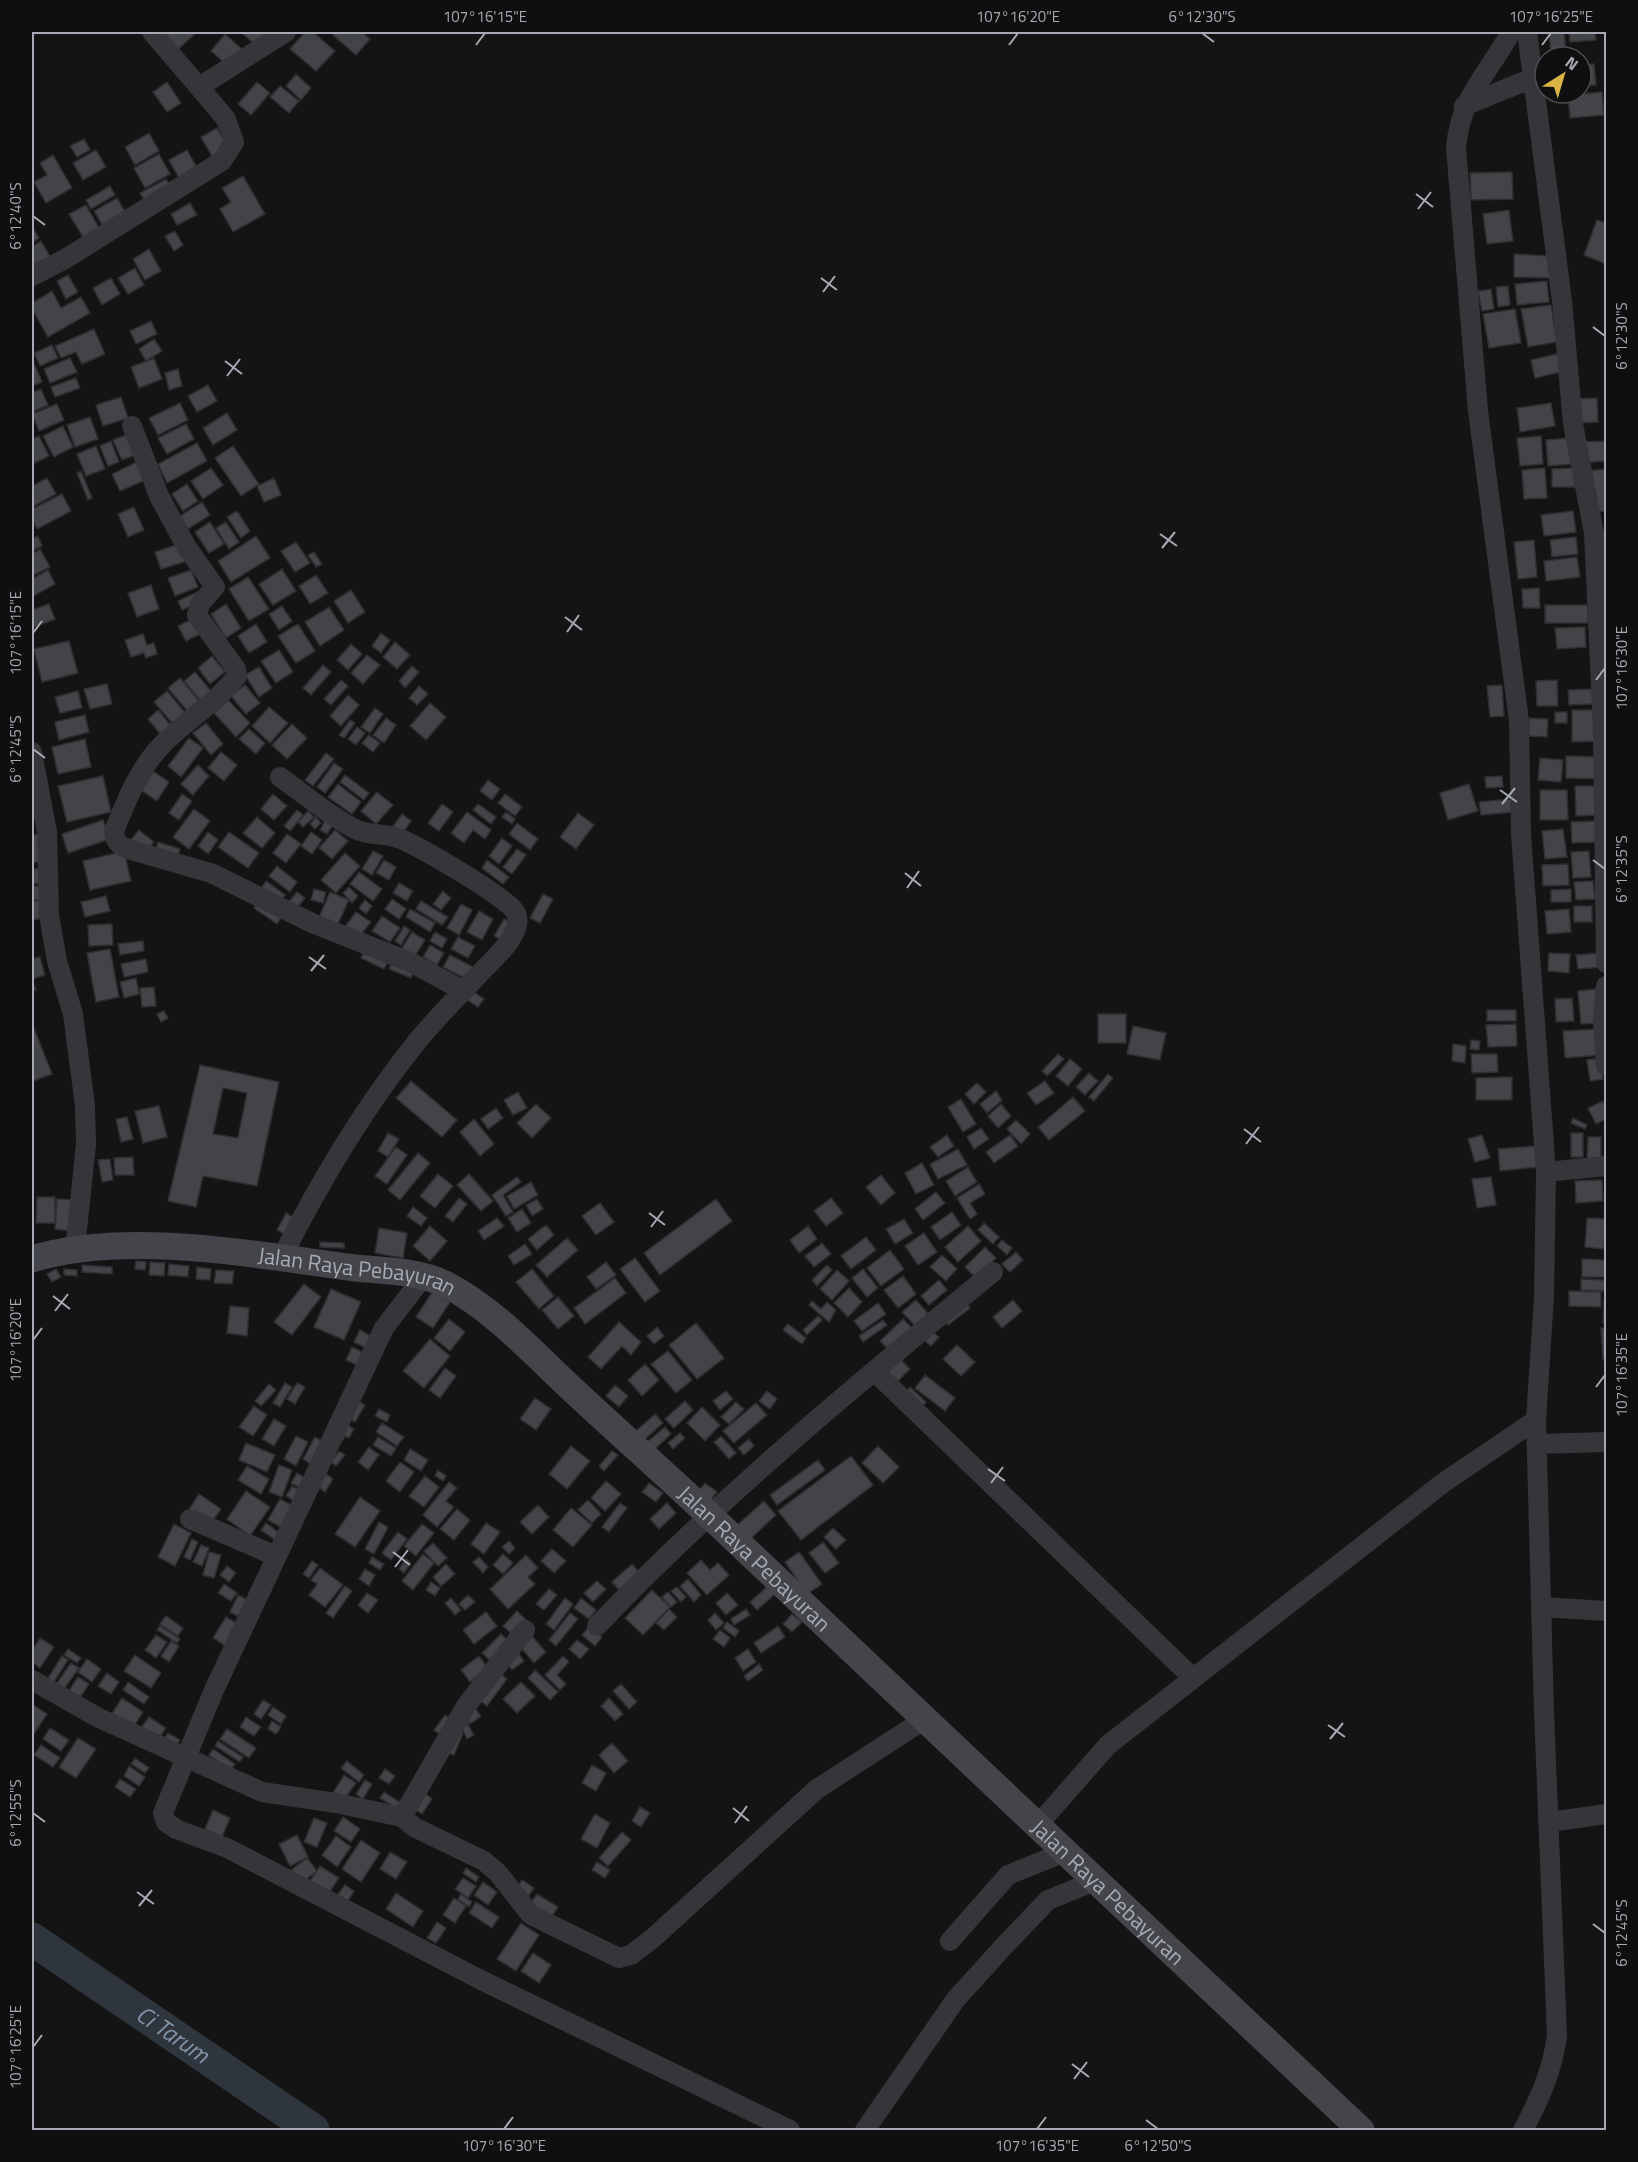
<svg xmlns="http://www.w3.org/2000/svg" width="1638" height="2162" viewBox="0 0 1638 2162" font-family="'Titillium Web',sans-serif">
<style>
.lines{fill:none;stroke-linecap:round;stroke-linejoin:round}
.river{stroke:#2f353d;stroke-width:33}
.building{fill:#434448;stroke:#2f2e31;stroke-width:1.5;fill-rule:evenodd}
.street{stroke:#36363a;stroke-width:20}
.secondary{stroke:#44454a;stroke-width:27}
.ticks{fill:none;stroke:#a7aab4;stroke-width:2}
.labels{text-anchor:middle;stroke-width:5;stroke-linejoin:round;paint-order:stroke}
.street-label{font-size:22px;fill:#a7aab4;stroke:#0f0f10}
.water-label{font-size:24px;font-style:italic;fill:#8295ab;stroke:#0f0f10}
.neatline{fill:none;stroke:#a7aab4;stroke-width:2}
.ticks-label{font-size:15px;text-anchor:middle;fill:#a7aab4}
</style>
<rect width="100%" height="100%" fill="#141415"/>
<g class="lines">
<path class="river" id="s1" d="M32,1939L313,2130"/>
</g>
<path class="building" d="M162,32H191L194,35L178,49Z
M241,32H272L258,47Z
M305,32H313L335,51L316,71L290,49Z
M335,32H362L370,39L356,55L333,35Z
M1549,32H1564L1566,53L1551,55Z
M1569,32H1595L1596,40L1570,42Z
M225,34L242,49L228,66L211,51Z
M1594,64L1596,85L1581,86V65Z
M296,74L311,88L301,100L286,86Z
M167,82L181,103L167,112L153,92Z
M257,82L270,93L251,115L238,104Z
M280,86L299,101L289,113L270,97Z
M1602,92L1604,115L1570,118L1568,95Z
M217,128L229,149L213,158L201,137Z
M149,133L159,151L135,165L125,147Z
M84,139L90,150L77,157L70,146Z
M96,150L106,167L83,180L73,163Z
M187,150L201,175L183,185L169,160Z
M159,154L170,174L145,188L134,168Z
M53,155L72,188L46,203L34,182L47,175L40,163Z
M1512,172L1513,199L1471,200L1470,173Z
M243,176L265,214L233,232L220,209L231,202L222,188Z
M166,179L173,190L147,204L140,193Z
M110,186L115,195L91,209L86,200Z
M117,198L127,215L104,228L94,211Z
M190,203L197,215L177,225L171,214Z
M86,205L99,228L83,237L69,214Z
M1509,210L1513,241L1487,244L1483,214Z
M1597,220L1606,223V264L1584,255Z
M32,226L39,238L32,243Z
M175,231L183,245L174,251L165,236Z
M41,241L52,260L35,269L32,263V247Z
M149,249L161,271L145,280L133,259Z
M1514,254L1551,256V278L1514,277Z
M135,268L144,285L128,294L118,278Z
M68,275L78,292L66,299L57,281Z
M111,278L120,294L102,305L93,288Z
M1547,281L1549,302L1517,305L1515,284Z
M1508,286L1510,305L1498,307L1496,287Z
M1491,289L1494,309L1482,311L1478,291Z
M52,291L61,308L81,297L90,313L48,337L32,309V303Z
M1551,305L1557,342L1528,347L1521,309Z
M1515,309L1521,343L1489,348L1483,314Z
M151,321L157,334L136,344L130,331Z
M94,329L105,354L82,364L76,352L61,358L55,346Z
M154,339L162,351L146,361L139,349Z
M52,345L58,358L40,366L34,353Z
M1561,353L1565,371L1535,378L1531,360Z
M32,358L42,382L32,386Z
M70,358L77,372L50,383L44,369Z
M154,358L162,379L139,388L131,367Z
M178,369L182,386L169,390L165,373Z
M76,378L80,388L55,397L51,387Z
M208,385L217,401L197,412L188,396Z
M41,389L48,405L32,412V393Z
M121,397L128,418L103,426L96,405Z
M1597,398L1598,422L1577,423L1576,399Z
M180,403L188,420L158,435L149,418Z
M1551,403L1555,426L1520,432L1517,408Z
M57,404L64,420L39,431L32,414Z
M227,413L237,430L213,445L203,428Z
M90,417L98,439L75,447L67,425Z
M186,424L194,439L167,454L158,438Z
M63,426L73,447L54,457L43,436Z
M126,435L135,455L122,460L113,440Z
M39,436L49,456L35,463L32,457V439Z
M1541,436L1543,464L1520,466L1517,438Z
M1569,438L1572,464L1548,466L1546,440Z
M111,441L119,462L108,466L100,446Z
M1606,441V461L1583,463L1581,442Z
M197,443L207,461L167,483L158,464Z
M96,446L105,469L86,476L77,454Z
M233,446L259,484L241,496L215,458Z
M137,462L145,480L120,491L112,474Z
M211,468L223,485L203,499L191,481Z
M1545,468L1547,498L1524,499L1522,470Z
M1575,468V487H1552V469Z
M1606,469V511L1590,513L1586,471Z
M81,471L92,498L88,500L77,473Z
M47,478L56,494L32,507V486Z
M274,478L281,495L264,502L257,486Z
M187,484L198,501L183,511L172,494Z
M62,494L71,511L37,529L32,519V509Z
M202,502L210,515L188,529L180,516Z
M134,507L144,530L128,537L118,514Z
M237,511L250,531L241,538L227,517Z
M1573,511L1576,532L1544,536L1541,515Z
M210,522L224,544L209,553L195,532Z
M226,522L239,542L229,549L216,528Z
M38,536L42,546L32,551V539Z
M256,536L270,558L231,582L218,561Z
M1576,537L1578,554L1552,557L1550,540Z
M1534,540L1537,577L1518,579L1514,542Z
M296,542L310,563L295,572L281,551Z
M182,543L187,561L161,569L155,552Z
M40,549L50,567L32,576V554Z
M314,552L322,564L316,567L308,555Z
M1577,557L1580,577L1546,581L1544,561Z
M282,569L296,591L273,605L259,584Z
M48,570L55,584L32,597V579Z
M191,570L198,587L175,596L168,578Z
M316,575L328,593L310,604L299,586Z
M248,577L269,609L249,621L229,589Z
M151,585L159,609L137,617L128,593Z
M1539,588L1540,608H1523L1522,589Z
M351,590L365,612L348,623L334,601Z
M197,592L201,602L182,610L178,601Z
M49,604L55,619L32,628V610Z
M226,604L241,628L226,638L211,614Z
M1545,605H1588V623H1545Z
M282,606L292,621L279,630L269,614Z
M329,607L344,630L320,646L305,622Z
M196,617L204,632L186,641L178,626Z
M256,624L267,642L249,653L238,636Z
M298,624L315,651L296,663L278,636Z
M1585,627L1586,647L1557,649L1555,628Z
M381,633L390,640L381,653L372,646Z
M143,634L147,645L154,643L157,654L146,658L144,653L131,657L125,640Z
M69,641L78,673L42,682L34,649Z
M395,642L410,655L397,669L383,657Z
M351,644L362,654L348,670L337,660Z
M279,650L293,672L276,683L261,661Z
M367,655L380,665L363,684L351,673Z
M212,656L225,672L210,684L198,668Z
M323,665L331,672L311,695L303,688Z
M412,666L419,672L405,688L399,681Z
M259,667L272,688L259,697L245,675Z
M195,672L211,691L200,700L184,681Z
M180,678L200,702L188,712L168,688Z
M341,680L348,686L331,705L324,699Z
M1557,680L1558,706H1537L1536,681Z
M107,684L112,704L90,709L84,689Z
M245,685L260,703L246,714L231,696Z
M1502,685L1504,716L1490,717L1487,686Z
M419,686L428,694L417,705L409,698Z
M1592,689L1593,704L1569,705L1568,690Z
M78,691L82,708L60,713L55,697Z
M167,691L186,714L174,725L154,702Z
M348,695L359,705L341,726L330,716Z
M228,700L250,723L236,737L214,713Z
M430,703L446,717L426,740L410,726Z
M269,707L288,723L270,743L252,726Z
M375,708L383,714L370,733L361,727Z
M158,710L172,727L162,736L148,719Z
M1572,710H1597L1598,741L1572,742Z
M1555,712H1567V723H1555Z
M85,715L89,732L59,740L55,722Z
M386,718L396,725L384,743L373,735Z
M1529,718L1548,719L1547,737L1529,736Z
M350,720L355,723L344,738L339,735Z
M206,723L223,744L211,755L193,733Z
M292,724L307,738L287,759L272,745Z
M357,727L365,733L356,745L348,739Z
M249,729L265,743L256,754L239,739Z
M369,735L380,743L373,752L362,743Z
M189,738L203,748L181,777L168,766Z
M85,739L91,767L58,774L52,747Z
M221,752L237,765L224,781L208,768Z
M326,753L334,759L313,786L305,780Z
M1566,756L1601,757L1600,779L1566,778Z
M1540,758L1563,760L1561,782L1538,780Z
M334,763L343,769L325,793L317,787Z
M198,765L209,776L193,795L181,784Z
M153,771L169,782L157,801L141,790Z
M345,775L369,793L364,800L340,782Z
M103,776L111,812L67,822L58,786Z
M1502,776L1503,787L1486,788L1485,777Z
M488,780L500,789L492,800L480,791Z
M338,784L361,802L352,814L328,797Z
M1469,784L1478,811L1448,820L1440,793Z
M1575,786H1596L1597,815L1576,816Z
M1540,790H1567L1568,820H1540Z
M377,792L393,805L376,824L361,811Z
M182,794L192,801L179,820L169,813Z
M273,794L287,806L274,820L261,809Z
M505,794L522,807L515,816L498,803Z
M1511,799L1512,812L1481,815L1479,802Z
M442,804L453,812L439,831L428,823Z
M478,804L496,817L491,824L473,810Z
M194,809L210,821L189,849L173,837Z
M297,810L303,815L290,831L284,826Z
M308,811L314,817L303,827L298,822Z
M467,812L491,830L485,839L473,830L464,843L451,833Z
M506,812L515,819L512,824L502,817Z
M578,813L594,825L576,849L560,837Z
M402,814L411,821L401,836L391,829Z
M257,817L275,833L262,848L243,833Z
M316,817L321,823L315,829L310,824Z
M326,819L334,823L327,834L320,830Z
M103,820L110,839L68,853L62,834Z
M1597,821L1598,842L1572,843L1571,822Z
M517,823L538,839L530,850L509,834Z
M1563,829L1567,857L1545,859L1542,831Z
M139,830L154,842L145,853L130,841Z
M335,830L348,841L332,859L319,848Z
M208,832L218,840L208,854L198,846Z
M229,832L259,853L248,868L218,847Z
M311,832L322,840L312,854L301,846Z
M38,834L42,861L32,863V835Z
M287,834L301,844L286,863L273,853Z
M502,838L512,846L499,864L489,856Z
M158,842L180,849L176,862L154,855Z
M517,849L526,855L512,874L503,867Z
M124,851L131,881L90,890L83,861Z
M373,851L383,856L372,875L362,869Z
M1589,851L1591,877L1573,878L1571,852Z
M345,853L360,866L336,893L321,880Z
M384,860L396,867L389,880L376,873Z
M487,860L509,877L503,884L482,868Z
M1568,864L1569,885L1543,886L1542,865Z
M277,866L297,882L290,892L269,876Z
M44,868L45,883L32,884V869Z
M359,872L382,889L373,901L350,884Z
M266,881L285,895L279,904L260,890Z
M1593,881L1595,899L1576,900L1574,882Z
M399,883L413,891L407,901L393,893Z
M32,886H44V900H32Z
M349,887L358,896L352,903L343,893Z
M314,889L326,892L323,903L311,900Z
M1571,889V902H1551V890Z
M443,891L451,898L441,910L433,904Z
M297,892L305,898L295,910L287,904Z
M330,892L349,900L336,928L318,920Z
M543,894L553,899L540,923L530,918Z
M106,896L110,911L85,917L81,902Z
M392,899L406,909L399,919L385,909Z
M42,900L44,918L32,920V901Z
M259,900L282,916L277,924L254,908Z
M365,900L372,906L366,914L359,908Z
M421,901L448,917L442,925L416,909Z
M461,904L472,910L459,935L447,928Z
M1574,906H1592V922H1574Z
M410,909L435,923L430,932L406,917Z
M1569,909L1571,932L1547,934L1545,911Z
M479,911L493,919L482,940L467,932Z
M356,912L371,922L358,938L344,928Z
M382,916L400,928L390,942L372,931Z
M504,919L513,924L503,941L494,936Z
M112,924L113,945L89,946L88,925Z
M404,926L410,930L401,945L395,941Z
M412,932L425,940L413,959L400,951Z
M435,932L447,939L442,948L430,941Z
M458,937L475,946L468,958L451,949Z
M143,941L144,951L120,955L118,944Z
M430,945L444,953L437,965L423,957Z
M366,948L389,959L384,969L361,958Z
M110,949L119,997L96,1002L87,953Z
M1549,953L1570,954L1569,973L1548,971Z
M1602,953L1603,967L1578,969L1576,955Z
M450,955L473,967L466,979L443,967Z
M40,957L45,975L32,979L36,990L32,991V959Z
M393,958L415,967L411,978L389,969Z
M146,959L148,972L124,977L121,964Z
M136,978L139,994L124,998L120,982Z
M154,987L156,1006L142,1007L140,988Z
M468,988L484,999L478,1007L463,997Z
M1596,989L1598,1023L1581,1024L1578,991Z
M1572,998L1574,1021L1556,1022L1555,999Z
M1487,1010H1516V1021H1487Z
M164,1011L168,1018L161,1022L157,1014Z
M1098,1014H1126V1043H1098Z
M32,1023L52,1074L33,1081L32,1078Z
M1516,1024L1517,1046L1488,1047L1486,1025Z
M1133,1026L1166,1033L1160,1060L1127,1054Z
M1598,1029L1600,1055L1565,1058L1563,1031Z
M1471,1040L1480,1041L1479,1050L1470,1049Z
M1453,1044L1466,1046L1465,1063L1452,1061Z
M1058,1054L1064,1059L1047,1076L1042,1071Z
M1471,1054H1497L1498,1072L1472,1073Z
M1600,1058L1603,1079L1590,1081L1587,1060Z
M1070,1059L1082,1069L1068,1086L1056,1076Z
M200,1065L279,1082L257,1186L203,1176L196,1207L168,1201ZM223,1088L247,1093L238,1138L213,1134Z
M1089,1073L1098,1081L1085,1095L1076,1087Z
M1108,1074L1113,1078L1094,1101L1089,1097Z
M1512,1077V1100H1476V1078Z
M411,1081L457,1120L442,1137L396,1098Z
M1045,1081L1054,1093L1036,1105L1027,1093Z
M977,1083L986,1092L974,1104L965,1094Z
M996,1091L1002,1100L987,1113L980,1104Z
M518,1092L527,1108L513,1115L504,1100Z
M1073,1097L1085,1111L1049,1140L1038,1127Z
M961,1099L976,1124L963,1132L948,1107Z
M1603,1101L1606,1109V1119L1596,1124L1588,1108Z
M536,1104L551,1118L532,1138L517,1123Z
M1001,1104L1011,1116L998,1128L988,1116Z
M159,1106L167,1137L143,1143L135,1111Z
M496,1108L503,1118L488,1129L481,1119Z
M127,1117L133,1139L121,1142L116,1119Z
M1573,1118L1587,1125L1585,1129L1571,1123Z
M474,1119L494,1144L480,1156L460,1132Z
M1016,1120L1030,1134L1021,1144L1007,1129Z
M981,1128L989,1139L974,1149L967,1137Z
M388,1133L399,1139L388,1157L378,1151Z
M1571,1133H1583V1157H1571Z
M947,1135L954,1146L938,1157L930,1147Z
M1010,1135L1018,1146L994,1163L986,1152Z
M1482,1135L1490,1158L1475,1162L1468,1139Z
M1588,1137H1601V1161H1587Z
M1535,1146L1537,1167L1500,1171L1498,1149Z
M396,1147L407,1155L387,1184L375,1176Z
M958,1149L967,1165L938,1179L930,1164Z
M418,1153L430,1163L400,1200L388,1190Z
M133,1157L134,1175H115L114,1158Z
M110,1159L113,1180L102,1182L98,1160Z
M922,1163L934,1185L916,1194L905,1173Z
M968,1167L977,1182L955,1196L946,1181Z
M438,1174L453,1186L435,1208L420,1196Z
M469,1174L493,1201L481,1211L457,1185Z
M881,1175L895,1193L881,1205L866,1187Z
M517,1177L521,1182L503,1195L513,1212L506,1216L492,1195Z
M1491,1177L1496,1205L1477,1208L1472,1179Z
M1602,1180L1603,1201L1576,1203L1575,1181Z
M531,1182L538,1195L514,1209L507,1196Z
M979,1184L985,1194L970,1203L977,1214L970,1219L957,1198Z
M936,1192L945,1203L923,1220L915,1209Z
M37,1197H55V1223H36Z
M459,1198L467,1204L453,1222L445,1216Z
M831,1198L843,1213L826,1226L814,1211Z
M57,1199L74,1200L72,1231L55,1229Z
M537,1199L543,1209L532,1216L526,1205Z
M716,1199L732,1221L660,1275L644,1253Z
M600,1203L614,1222L596,1235L582,1216Z
M413,1207L427,1218L421,1226L407,1216Z
M522,1209L531,1223L517,1232L508,1218Z
M952,1212L961,1225L940,1240L931,1227Z
M286,1213L296,1219L286,1235L277,1230Z
M497,1218L504,1226L484,1240L478,1231Z
M1587,1218L1606,1219L1604,1249L1585,1247Z
M904,1219L913,1233L895,1244L886,1229Z
M984,1223L999,1237L993,1244L978,1230Z
M546,1225L554,1235L537,1250L528,1239Z
M430,1226L447,1241L430,1261L413,1246Z
M808,1226L817,1239L799,1253L790,1240Z
M968,1226L981,1241L958,1262L945,1247Z
M379,1228L407,1233L403,1258L375,1253Z
M924,1233L937,1252L918,1265L905,1246Z
M866,1237L876,1250L851,1269L841,1256Z
M567,1238L578,1250L547,1277L536,1265Z
M1002,1240L1012,1248L1007,1255L997,1246Z
M320,1242L344,1243V1248L320,1247Z
M822,1243L831,1254L814,1267L805,1256Z
M525,1244L532,1254L514,1265L508,1256Z
M985,1247L996,1258L976,1278L965,1267Z
M890,1250L904,1269L881,1286L867,1268Z
M1016,1252L1023,1260L1010,1272L1002,1264Z
M942,1255L957,1269L946,1281L930,1267Z
M635,1258L660,1291L645,1302L620,1269Z
M1582,1259L1606,1260V1277H1582Z
M136,1261L146,1262L145,1270L135,1269Z
M150,1262L165,1263L164,1276L149,1275Z
M606,1262L616,1275L596,1289L587,1277Z
M169,1264L189,1266L188,1277L168,1275Z
M82,1265L112,1267V1274L82,1272Z
M827,1265L832,1270L817,1286L812,1280Z
M197,1267L211,1269L210,1280L196,1279Z
M56,1269L61,1277L52,1282L47,1274Z
M64,1269L77,1270V1276L64,1275Z
M532,1269L554,1296L539,1309L516,1282Z
M863,1269L878,1288L867,1297L852,1278Z
M216,1270L234,1271L232,1284L214,1283Z
M837,1270L849,1281L832,1300L820,1289Z
M903,1276L916,1294L898,1308L884,1290Z
M615,1278L626,1293L585,1324L574,1308Z
M1581,1279L1606,1280V1291L1581,1290Z
M939,1280L947,1290L929,1305L921,1296Z
M304,1284L321,1297L292,1335L274,1322Z
M849,1288L862,1302L848,1317L834,1303Z
M331,1289L361,1302L344,1340L314,1327Z
M433,1291L450,1302L433,1328L416,1317Z
M1569,1291L1601,1292V1307L1569,1306Z
M558,1297L574,1316L558,1329L542,1310Z
M1604,1299H1606V1323H1603Z
M916,1300L932,1318L919,1330L902,1312Z
M964,1300L970,1308L948,1325L942,1317Z
M1013,1300L1022,1311L1002,1328L993,1317Z
M812,1301L821,1309L827,1302L836,1310L829,1322L809,1305Z
M878,1303L886,1314L862,1331L854,1321Z
M230,1306L249,1308L247,1336L227,1333Z
M818,1316L822,1320L807,1335L803,1330Z
M449,1319L465,1332L450,1351L434,1338Z
M903,1319L916,1332L893,1354L880,1341Z
M883,1320L887,1325L863,1342L859,1336Z
M619,1322L641,1342L631,1355L622,1346L601,1369L588,1357Z
M696,1323L724,1358L697,1379L669,1345Z
M788,1324L806,1338L802,1344L783,1330Z
M657,1327L664,1336L654,1344L647,1336Z
M1601,1328H1606V1359H1603Z
M929,1329L939,1337L931,1346L921,1338Z
M360,1330L376,1339L370,1350L354,1342Z
M430,1339L450,1356L424,1388L403,1371Z
M957,1345L975,1362L961,1376L943,1359Z
M352,1347L369,1355L363,1368L346,1360Z
M668,1351L692,1380L676,1393L651,1364Z
M899,1358L910,1369L896,1383L885,1372Z
M645,1364L659,1380L642,1396L628,1380Z
M445,1368L456,1376L440,1398L429,1390Z
M925,1375L955,1398L945,1411L915,1388Z
M285,1383L292,1387L280,1407L273,1403Z
M297,1383L305,1387L295,1404L287,1399Z
M269,1384L276,1390L261,1406L255,1401Z
M615,1385L628,1396L619,1407L606,1396Z
M910,1387L926,1402L919,1410L903,1396Z
M726,1391L733,1399L720,1410L713,1401Z
M767,1391L777,1399L770,1409L759,1401Z
M535,1398L551,1409L536,1430L520,1419Z
M356,1400L365,1405L355,1422L346,1416Z
M685,1401L693,1410L674,1428L665,1419Z
M736,1402L744,1409L729,1424L721,1417Z
M756,1403L767,1415L734,1443L723,1431Z
M254,1406L267,1415L253,1436L239,1427Z
M702,1407L720,1425L705,1441L687,1423Z
M379,1409L390,1415L387,1422L375,1416Z
M655,1414L663,1423L644,1440L636,1431Z
M274,1419L286,1426L274,1446L262,1439Z
M344,1423L354,1429L349,1438L345,1436L340,1444Z
M382,1423L404,1437L397,1446L376,1432Z
M665,1427L671,1434L654,1450L647,1442Z
M680,1433L685,1438L673,1449L668,1443Z
M296,1436L308,1442L296,1466L284,1459Z
M721,1436L736,1453L729,1459L714,1442Z
M315,1437L328,1445L315,1467L303,1459Z
M378,1437L396,1448L391,1456L373,1445Z
M749,1439L754,1446L744,1455L738,1448Z
M246,1443L275,1455L267,1472L239,1460Z
M571,1446L590,1461L567,1489L549,1474Z
M878,1446L899,1467L883,1483L862,1463Z
M369,1447L379,1455L368,1470L358,1462Z
M410,1449L428,1460L421,1471L404,1460Z
M339,1451L345,1455L336,1466L331,1462Z
M612,1451L618,1455L604,1471L599,1466Z
M851,1456L873,1485L801,1540L778,1511Z
M818,1460L825,1470L777,1505L770,1495Z
M400,1462L414,1472L400,1492L386,1481Z
M279,1465L292,1470L282,1497L269,1492Z
M247,1466L269,1479L261,1494L238,1480Z
M438,1470L446,1476L443,1481L435,1476Z
M297,1473L311,1482L305,1491L291,1483Z
M326,1474L333,1479L325,1492L318,1486Z
M425,1476L439,1487L424,1507L409,1496Z
M606,1481L621,1494L605,1511L591,1498Z
M449,1482L457,1488L446,1501L454,1507L437,1527L423,1515Z
M649,1483L663,1493L656,1502L642,1492Z
M705,1483L717,1492L710,1501L698,1492Z
M292,1486L306,1494L300,1505L286,1496Z
M246,1491L270,1507L250,1536L227,1519Z
M199,1494L221,1509L210,1525L188,1511Z
M360,1497L380,1511L355,1547L335,1534Z
M280,1499L299,1509L288,1531L268,1520Z
M588,1500L601,1514L592,1523L578,1510Z
M764,1501L776,1515L747,1542L734,1528Z
M620,1503L627,1508L609,1532L602,1527Z
M667,1503L676,1513L659,1529L650,1519Z
M538,1505L549,1517L532,1534L520,1522Z
M571,1508L592,1525L573,1547L553,1530Z
M457,1509L470,1520L454,1540L440,1529Z
M379,1522L388,1527L374,1554L365,1549Z
M266,1523L282,1535L278,1542L261,1530Z
M486,1523L500,1532L484,1554L471,1544Z
M174,1524L191,1533L175,1566L158,1557Z
M422,1524L434,1533L416,1556L404,1546Z
M833,1528L846,1540L836,1549L824,1537Z
M398,1532L407,1539L391,1560L382,1553Z
M192,1539L198,1542L190,1560L184,1557Z
M509,1541L515,1548L509,1554L502,1547Z
M823,1542L839,1563L825,1573L809,1553Z
M433,1543L447,1558L438,1566L424,1551Z
M201,1545L209,1548L202,1566L193,1562Z
M552,1549L566,1561L554,1573L541,1561Z
M209,1552L221,1555L214,1578L203,1575Z
M799,1552L822,1584L807,1594L785,1562Z
M423,1554L434,1563L413,1590L402,1581Z
M503,1554L513,1563L503,1574L493,1565Z
M526,1555L538,1568L528,1577L535,1584L508,1609L490,1589Z
M372,1557L384,1564L380,1570L369,1563Z
M479,1557L488,1567L483,1573L473,1562Z
M406,1559L411,1563L404,1573L399,1569Z
M701,1560L710,1570L718,1563L729,1575L707,1595L687,1573Z
M312,1561L318,1565L309,1578L303,1574Z
M446,1564L455,1574L441,1586L433,1577Z
M632,1564L639,1572L619,1590L612,1582Z
M227,1566L236,1573L229,1582L220,1575Z
M320,1568L343,1585L325,1607L309,1595L317,1584L311,1580Z
M365,1569L375,1575L369,1586L359,1579Z
M688,1579L701,1595L694,1602L680,1586Z
M597,1581L606,1589L593,1602L584,1593Z
M431,1582L440,1588L435,1596L426,1590Z
M224,1584L237,1593L231,1601L218,1593Z
M345,1586L352,1591L333,1618L326,1613Z
M768,1586L775,1594L757,1610L750,1602Z
M677,1587L686,1597L681,1602L671,1591Z
M549,1589L557,1595L544,1610L536,1604Z
M652,1590L670,1607L643,1635L625,1618Z
M668,1592L677,1602L671,1607L662,1597Z
M367,1593L378,1600L368,1613L358,1605Z
M727,1593L738,1605L726,1615L716,1603Z
M238,1595L252,1602L243,1619L230,1612Z
M468,1595L475,1602L465,1610L459,1604Z
M451,1598L461,1610L455,1615L445,1603Z
M565,1598L573,1604L554,1630L546,1624Z
M581,1598L596,1610L589,1619L574,1608Z
M669,1609L677,1617L664,1630L656,1623Z
M746,1609L750,1615L734,1625L731,1619Z
M517,1611L527,1621L513,1635L503,1626Z
M486,1612L497,1626L474,1644L463,1630Z
M570,1613L578,1619L556,1646L549,1640Z
M715,1613L724,1623L716,1630L708,1620Z
M792,1614L802,1622L792,1632L783,1624Z
M166,1616L183,1628L178,1636L160,1624Z
M226,1617L242,1626L229,1648L213,1638Z
M727,1622L739,1631L735,1637L723,1628Z
M160,1626L180,1639L177,1643L157,1630Z
M590,1626L602,1637L595,1646L582,1635Z
M778,1626L785,1637L761,1653L754,1643Z
M720,1630L730,1638L724,1647L713,1639Z
M501,1634L512,1644L493,1663L482,1653Z
M530,1634L546,1652L534,1663L518,1644Z
M156,1635L167,1642L156,1658L145,1650Z
M40,1638L54,1647L40,1668L32,1662V1650Z
M577,1640L589,1649L580,1659L569,1649Z
M171,1641L179,1646L169,1662L161,1656Z
M68,1649L81,1658L77,1663L64,1655Z
M748,1649L756,1662L743,1671L735,1658Z
M516,1650L524,1661L512,1670L504,1659Z
M135,1655L161,1673L151,1688L124,1671Z
M62,1656L68,1660L52,1685L46,1681Z
M479,1656L488,1668L470,1682L461,1670Z
M563,1656L569,1662L557,1675L566,1684L560,1690L545,1675Z
M87,1659L101,1669L92,1682L78,1672Z
M71,1663L79,1668L62,1692L54,1687Z
M759,1664L763,1670L748,1681L744,1676Z
M496,1670L507,1679L487,1706L475,1697Z
M535,1670L558,1692L550,1700L528,1678Z
M107,1673L119,1682L111,1694L98,1686Z
M78,1677L89,1684L79,1699L68,1692Z
M128,1682L149,1697L144,1704L123,1690Z
M521,1682L535,1696L517,1713L503,1699Z
M621,1684L637,1702L629,1709L613,1691Z
M122,1698L143,1712L132,1729L111,1715Z
M609,1698L623,1714L615,1721L601,1706Z
M263,1700L271,1705L261,1719L254,1714Z
M32,1704L47,1714L32,1737Z
M273,1707L286,1716L281,1724L268,1715Z
M474,1707L481,1716L470,1724L463,1716Z
M445,1715L453,1721L442,1736L434,1730Z
M149,1717L166,1728L156,1743L139,1731Z
M246,1717L261,1727L254,1736L240,1727Z
M272,1721L281,1727L276,1734L268,1729Z
M467,1723L474,1735L467,1739L461,1726Z
M50,1728L69,1740L61,1751L43,1739Z
M227,1729L256,1748L249,1758L220,1739Z
M455,1730L463,1733L454,1755L446,1752Z
M168,1733L180,1740L173,1750L162,1742Z
M78,1738L96,1749L76,1778L59,1767Z
M218,1741L243,1757L240,1762L215,1746Z
M612,1743L628,1761L614,1773L599,1755Z
M41,1745L60,1758L53,1767L34,1755Z
M213,1749L235,1764L231,1770L209,1755Z
M135,1758L149,1768L145,1773L131,1764Z
M347,1761L364,1775L359,1782L341,1768Z
M592,1765L606,1773L596,1791L582,1783Z
M129,1766L145,1777L139,1786L124,1776Z
M385,1769L395,1776L389,1784L379,1778Z
M344,1775L356,1783L344,1800L333,1793Z
M120,1779L136,1789L130,1797L115,1787Z
M365,1780L372,1784L363,1799L356,1794Z
M384,1792L404,1805L400,1811L380,1798Z
M423,1792L432,1799L422,1814L412,1807Z
M640,1807L650,1813L641,1827L632,1821Z
M213,1810L230,1818L222,1837L205,1829Z
M595,1814L610,1823L597,1848L581,1839Z
M343,1817L360,1829L351,1842L334,1831Z
M314,1818L327,1823L317,1847L304,1842Z
M622,1832L631,1840L608,1866L599,1858Z
M297,1835L308,1857L290,1866L279,1844Z
M336,1836L351,1847L337,1867L322,1855Z
M361,1840L380,1853L361,1882L342,1869Z
M390,1852L407,1862L396,1879L380,1869Z
M307,1858L317,1871L300,1884L290,1871Z
M597,1862L610,1870L605,1878L592,1870Z
M320,1866L339,1878L327,1896L308,1884Z
M466,1868L479,1877L476,1882L463,1873Z
M463,1878L476,1886L468,1898L455,1889Z
M522,1880L534,1888L527,1898L514,1890Z
M483,1882L497,1892L488,1905L474,1895Z
M345,1885L354,1891L346,1904L336,1897Z
M396,1893L423,1911L413,1927L386,1909Z
M461,1894L472,1902L469,1907L458,1899Z
M537,1894L558,1907L550,1919L529,1905Z
M454,1898L466,1906L455,1923L443,1915Z
M476,1902L499,1917L492,1928L469,1913Z
M437,1922L446,1928L436,1943L427,1938Z
M521,1923L539,1935L516,1971L497,1959Z
M533,1953L551,1965L539,1983L521,1971Z"/>
<g class="lines">
<path class="street" d="M152,32L199,87L286,32
M1511,32C1488,74 1460,97 1456,148L1478,411L1519,721L1521,834L1546,1172L1544,1296L1536,1420L1544,1712L1557,2036C1552,2071 1540,2099 1523,2130
M1527,32L1562,301L1573,424L1594,533L1603,731L1606,963
M1464,106L1535,77
M32,276L65,259L222,161L234,142L226,119L199,87
M132,426L159,496L186,546L215,587L200,604L197,615L236,669L237,676C215,704 185,721 161,746C138,770 126,802 114,831C115,843 120,846 131,850L211,873L312,923L410,962L464,991
M32,752L47,832L49,915L57,961L73,1014L85,1106L86,1144L75,1249
M280,777C304,794 328,815 355,829C369,836 384,833 398,838C417,845 509,898 516,913C524,931 498,955 487,966C464,990 440,1014 419,1039C365,1106 320,1181 282,1257
M1606,986L1603,1020L1606,1066
M1546,1172L1606,1166
M424,1276L384,1328L214,1690L163,1813L166,1822L176,1829L227,1848L479,1979L790,2130
M874,1371L1193,1678
M1538,1444L1606,1442
M190,1519L276,1556
M1543,1607L1606,1611
M597,1626C719,1498 856,1385 993,1272
M525,1630L466,1706L402,1817L414,1827L484,1861L498,1873L531,1915L619,1958L631,1955L653,1938L817,1789L925,1719
M32,1680L99,1718L262,1792L336,1803L402,1817
M1550,1822L1606,1814
M1036,1827L1108,1745L1443,1483L1536,1420
M950,1941L1008,1875L1065,1852
M865,2130L956,1999L1004,1946L1048,1900L1095,1881"/>
<path class="secondary" id="s2" d="M32,1259C128,1230 256,1255 355,1268C385,1271 419,1271 445,1284C494,1309 534,1354 574,1391C631,1444 690,1496 746,1550C950,1744 1156,1937 1361,2130"/>
</g>
<path class="ticks" d="M1202,33L1214,42M476,45L485,33M1009,45L1018,33M1542,45L1551,33M1416,194L1433,207M1418,209L1431,192M33,216L45,225M821,278L837,290M823,292L835,276M1593,327L1605,336M225,361L242,374M227,376L240,359M1160,534L1177,546M1162,548L1175,532M565,617L582,630M567,632L579,615M33,633L42,621M1596,680L1605,668M33,749L45,758M1500,790L1517,802M1502,804L1515,788M1593,860L1605,869M905,873L921,886M907,888L919,871M309,957L326,969M311,971L324,955M1244,1129L1261,1142M1246,1144L1259,1127M649,1213L665,1225M651,1227L663,1211M53,1296L70,1309M55,1311L68,1294M33,1340L42,1328M1596,1387L1605,1375M988,1469L1005,1481M991,1483L1003,1467M393,1552L410,1565M395,1567L408,1550M1328,1725L1345,1737M1330,1739L1343,1723M733,1808L749,1821M33,1813L45,1822M735,1823L747,1806M137,1892L154,1904M139,1906L152,1890M1593,1924L1605,1933M33,2047L42,2035M1072,2064L1089,2077M1074,2079L1087,2062M1146,2120L1158,2129M504,2129L513,2117M1037,2129L1046,2117"/>
<g class="labels">
<g class="street-label">
<text dy="8" stroke="none"><textPath href="#s2" startOffset="328">Jalan Raya Pebayuran</textPath></text>
<text dy="8" stroke="none"><textPath href="#s2" startOffset="832">Jalan Raya Pebayuran</textPath></text>
<text dy="8" stroke="none"><textPath href="#s2" startOffset="1318">Jalan Raya Pebayuran</textPath></text>
</g>
<g class="water-label">
<text dy="8" stroke="none"><textPath href="#s1" startOffset="170">Ci Tarum</textPath></text>
</g>
</g>
<rect width="1638" height="2162" fill="none" stroke="#0f0f10" stroke-width="66"/>
<g transform="translate(1563 75) rotate(37)"><circle r="28" fill="#0f0f10" stroke="#4c4d52" stroke-width="1.5"/>
<path d="M0-4.5L10 22L0 15L-10 22Z" fill="#dbb446"/>
<text y="-9" font-size="16" font-weight="bold" text-anchor="middle" fill="#a7aab4">N</text>
</g>
<rect x="33" y="33" width="1572" height="2096" class="neatline"/>
<g class="ticks-label">
<text x="485" y="22">107°16'15"E</text>
<text x="1018" y="22">107°16'20"E</text>
<text x="1202" y="22">6°12'30"S</text>
<text x="1551" y="22">107°16'25"E</text>
<text transform="translate(16 216) rotate(-90)" y="5">6°12'40"S</text>
<text transform="translate(1622 336) rotate(-90)" y="5">6°12'30"S</text>
<text transform="translate(16 633) rotate(-90)" y="5">107°16'15"E</text>
<text transform="translate(1622 668) rotate(-90)" y="5">107°16'30"E</text>
<text transform="translate(16 749) rotate(-90)" y="5">6°12'45"S</text>
<text transform="translate(1622 869) rotate(-90)" y="5">6°12'35"S</text>
<text transform="translate(16 1340) rotate(-90)" y="5">107°16'20"E</text>
<text transform="translate(1622 1375) rotate(-90)" y="5">107°16'35"E</text>
<text transform="translate(16 1813) rotate(-90)" y="5">6°12'55"S</text>
<text transform="translate(1622 1933) rotate(-90)" y="5">6°12'45"S</text>
<text transform="translate(16 2047) rotate(-90)" y="5">107°16'25"E</text>
<text x="504" y="2151">107°16'30"E</text>
<text x="1037" y="2151">107°16'35"E</text>
<text x="1158" y="2151">6°12'50"S</text>
</g>
</svg>
